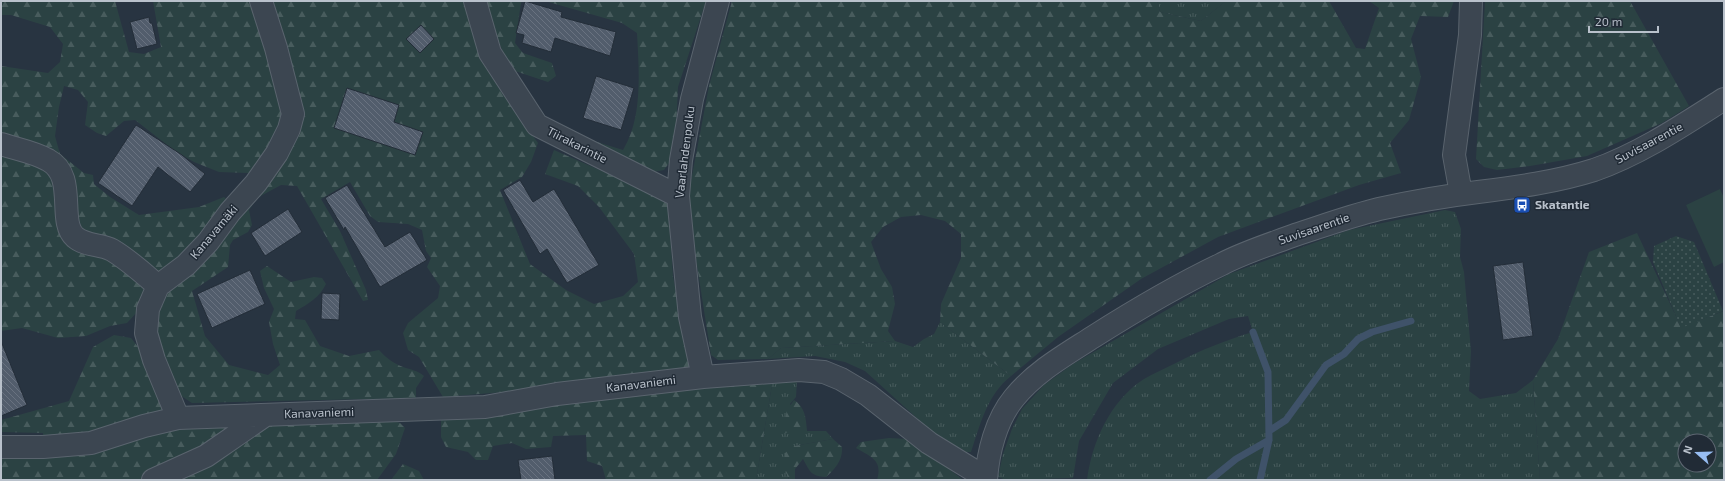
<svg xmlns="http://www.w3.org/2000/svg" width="1725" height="481" viewBox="0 0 1725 481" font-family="'Exo 2',sans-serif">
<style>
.grass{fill:url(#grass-tufts)}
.forest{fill:url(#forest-firs);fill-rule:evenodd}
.park{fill:url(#park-dots)}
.pitch{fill:#2b4243}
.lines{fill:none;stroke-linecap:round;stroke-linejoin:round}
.stream{stroke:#3f5269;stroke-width:7}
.building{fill:url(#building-back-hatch);stroke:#232d38}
.minor-casing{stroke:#5a646e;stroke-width:24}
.minor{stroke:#3c4651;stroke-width:22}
.labels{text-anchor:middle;stroke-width:3;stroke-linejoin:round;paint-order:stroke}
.street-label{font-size:12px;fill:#b9c1cb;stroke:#212b36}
.poi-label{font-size:12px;font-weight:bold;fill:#b9c1cb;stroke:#212b36;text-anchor:start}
</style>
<defs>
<pattern id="grass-tufts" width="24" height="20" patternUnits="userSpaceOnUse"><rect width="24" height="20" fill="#2b4243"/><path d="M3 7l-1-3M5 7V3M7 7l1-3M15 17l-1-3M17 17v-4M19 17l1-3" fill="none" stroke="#485c5d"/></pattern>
<pattern id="forest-firs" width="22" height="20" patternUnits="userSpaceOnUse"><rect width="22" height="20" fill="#2b4243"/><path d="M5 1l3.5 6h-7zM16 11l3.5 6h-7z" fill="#485c5d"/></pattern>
<pattern id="park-dots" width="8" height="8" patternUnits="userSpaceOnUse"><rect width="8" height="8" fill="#2b4243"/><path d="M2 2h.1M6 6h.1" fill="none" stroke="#485c5d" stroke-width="1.8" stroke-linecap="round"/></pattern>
<pattern id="building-back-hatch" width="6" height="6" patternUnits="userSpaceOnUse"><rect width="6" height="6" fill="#525d6c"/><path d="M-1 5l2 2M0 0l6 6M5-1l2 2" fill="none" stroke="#697280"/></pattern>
</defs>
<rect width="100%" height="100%" fill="#283441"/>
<path class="grass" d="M1157,1H1226L1201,21L1160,12Z
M1445,210L1455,212L1461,229L1460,257L1464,272L1471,351L1469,391L1480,399L1516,393L1533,380L1540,480H1087C1092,442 1110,401 1144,379C1154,373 1166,368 1176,363C1201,350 1226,340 1253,332L1248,316L1229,319L1158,349L1113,383L1079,441L1073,478L1006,480L998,477L1003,454L1012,429L1022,409L1044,385L1073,364L1229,274L1349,230Z
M940,322L1011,376C987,395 980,425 971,452H966L930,430L865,371L845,362L815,356L768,359L781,348L895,341L913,347L924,339L934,334Z
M773,379L797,380L796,397L790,404L807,431H826L833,439L794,446L788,480H756Z"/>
<path class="forest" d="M1,1H115L129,52L144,54L161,47L153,1H465L468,16L498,87L538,143L531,162L522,177L500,190L530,264L566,290L594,304L623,296L638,282L634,254L599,207L578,186L545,174L554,150L668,200L673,276L690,368L567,387L443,397L419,357L408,350L403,333L408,323L438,298L440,286L427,267L431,258L426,251L422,230L408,224L378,222L370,216L350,182L321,199L340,231L366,290L368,300L363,301L297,186L281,185L257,198L249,210L252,225L248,232L233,240L230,245L228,267L192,291L205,336L229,365L268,375L280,365L273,344L269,322L274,309L264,288L260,271L267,266L291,282L314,277L322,278L326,284C320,297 308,304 296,311L295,319L305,320L320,346L349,356L379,350C386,358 393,363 403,367C411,370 417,370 424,376L416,388V398L192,403L174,391L139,310L127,323L110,326L86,336L58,338L22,328L1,331V66L48,73L60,62L63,44L50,27L11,15H1ZM64,86L78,90L88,102L85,125L97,133L106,136L124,121L135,120L175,151L194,162L219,172L248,173L254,177L233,205L224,197L199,207L139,215L110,197L94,184L93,175L84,173L60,154L55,136L59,107Z
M482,1H522L521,3L515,43L523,53L552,63L556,76L548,82L512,70L491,27Z
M545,1H706L678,87L675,155L664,170L648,173L594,148L597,142L623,150C643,118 639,70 637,33L622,23Z
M732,1H1157L1160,12L1201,21L1226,1H1329L1356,48L1365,49L1379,8L1369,1H1454L1448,17L1420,16L1411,39L1421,77L1409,120L1390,143L1401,173L1359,185L1218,237L1141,279L1058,337L1011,376L940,322L941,304L961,258V234L945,221L921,215L901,217L883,227L871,242L881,269L892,287L895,304L888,331L895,341L781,348L768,359L718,360L711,355L687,202L709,86Z
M1485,1H1630L1689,106L1662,123L1587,156L1530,166L1497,170L1484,167L1476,159Z
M1637,233L1681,327L1724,311V480H1540L1533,380L1558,339L1589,252ZM1685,441H1709V465H1685Z
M114,335L131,338L146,357L167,403L239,422L192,455L140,480H1V450L43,449V433L1,432V420L69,401L93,347Z
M773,379L756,480H606L602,466L587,461L586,435L553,436L551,447L526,449L512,443L493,446L488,460H476L468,452L446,447L441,437V417Z
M794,400C805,407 806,418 807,431L782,433L787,410Z
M388,419L400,423L405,428L396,454L377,480H162L266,421L358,423Z
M889,438L907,439L939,461L963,480H877C883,460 871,457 856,448L861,442Z
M833,439L842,447C843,460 835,469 826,477C810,476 810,471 803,459L795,469V480H788L789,478L784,470L785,453L794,446Z
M403,464L419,471L424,480H391Z"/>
<path class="park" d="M1676,236L1694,242L1723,311L1681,328L1653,262L1654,246Z"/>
<path class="pitch" d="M1720,189L1724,198V262L1714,267L1686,205Z"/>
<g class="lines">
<path class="stream" d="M1253,332L1268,372L1269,440L1260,480
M1269,431L1286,420L1326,365L1344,354L1358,339L1372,332L1411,321
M1210,480L1236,459L1269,440"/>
</g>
<path class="building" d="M525,1L562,12L561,17L616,32L610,56L555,38L551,52L522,43L524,35L516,33Z
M149,17L150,23H152L157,44L137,49L130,22Z
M421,25L434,39L420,53L406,39Z
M596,76L634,88L621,130L583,118Z
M347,88L399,105L394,122L423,132L415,155L334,128Z
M136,125L182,155L205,174L190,192L158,167L132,206L98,183Z
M520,180L533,202L554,189L599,265L567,283L547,249L540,254L503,190Z
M347,185L385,247L410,232L427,260L380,287L345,227L344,230L325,198Z
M288,209L302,232L265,256L251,233Z
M1523,262L1533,336L1503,340L1493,266Z
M250,270L265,304L212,328L197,294Z
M322,293L340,294L339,320L321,319Z
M1,341L27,405L1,416Z
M552,456L555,480H521L518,460Z"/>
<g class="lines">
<g class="minor-casing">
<path id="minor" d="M475,1L490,53L537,125L678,196
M1,144C16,149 34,152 48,160C78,176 57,221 75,237C85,246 101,244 112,250C129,260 144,274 158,286
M1461,194L1454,155L1470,35L1471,1
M703,377L690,317L678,196L681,160L692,99L718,1
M178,418L154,360L146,333L148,309L158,286L186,265L208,242L230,212L256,183L277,153L289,129L293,114L276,48L261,1
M1,447H43L91,443L144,426L178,418L485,407L557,394L703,377L799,370L824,372L841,379L868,395L929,443L986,478
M153,480L206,456L264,416
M986,480C988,452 996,420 1014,398C1035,372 1065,355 1093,337C1134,311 1178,285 1222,264C1245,252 1271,244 1295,235C1323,226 1350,216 1379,209C1411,202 1445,196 1478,192C1517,187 1556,182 1594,170C1640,154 1683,125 1724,99"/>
</g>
<use href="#minor" class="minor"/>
</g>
<defs>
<g id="bus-square" transform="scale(0.9)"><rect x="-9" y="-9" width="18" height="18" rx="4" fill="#1a4fb4" stroke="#212b36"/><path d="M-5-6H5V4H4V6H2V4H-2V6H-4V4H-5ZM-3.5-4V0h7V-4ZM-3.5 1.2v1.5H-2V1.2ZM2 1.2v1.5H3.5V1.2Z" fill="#fff"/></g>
</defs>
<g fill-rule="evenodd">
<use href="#bus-square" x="1522" y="205"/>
</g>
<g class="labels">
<g class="street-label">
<text transform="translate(1649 143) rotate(-28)" y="4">Suvisaarentie</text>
<text transform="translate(577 145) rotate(27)" y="4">Tiirakarintie</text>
<text transform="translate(685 152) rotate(-83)" y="4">Vaarlahdenpolku</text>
<text transform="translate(1314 229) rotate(-19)" y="4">Suvisaarentie</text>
<text transform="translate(214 232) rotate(-50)" y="4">Kanavamäki</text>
<text transform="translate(641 384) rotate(-7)" y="4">Kanavaniemi</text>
<text transform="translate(319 413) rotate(-2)" y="4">Kanavaniemi</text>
</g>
<g class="poi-label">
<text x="1535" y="209">Skatantie</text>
</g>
</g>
<rect width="1725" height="481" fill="none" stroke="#b9c1cb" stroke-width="4"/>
<g transform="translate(1697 453) rotate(290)"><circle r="19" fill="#212b36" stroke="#5e6772"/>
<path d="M0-3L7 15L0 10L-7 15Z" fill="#97bdf2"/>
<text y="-6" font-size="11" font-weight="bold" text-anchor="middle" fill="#b9c1cb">N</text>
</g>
<path d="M1589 26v6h69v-6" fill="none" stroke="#b9c1cb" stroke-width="2"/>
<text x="1595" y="26" font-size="12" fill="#b9c1cb" stroke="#212b36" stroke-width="3" paint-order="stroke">20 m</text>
</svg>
